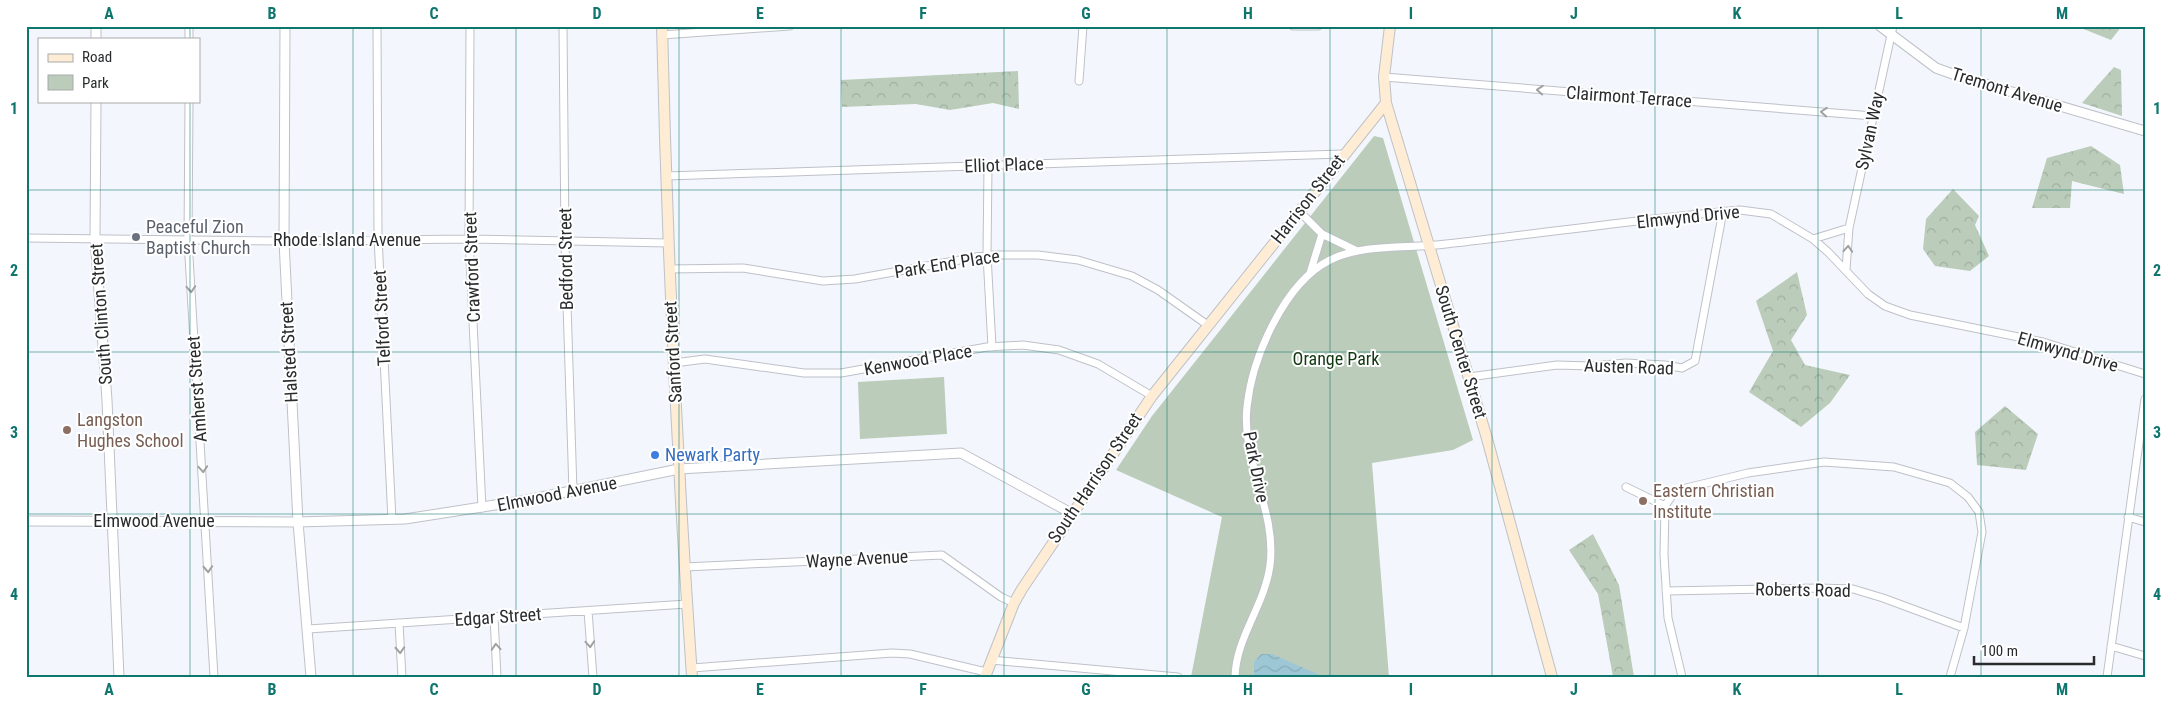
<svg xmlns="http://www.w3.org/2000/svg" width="2171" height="703" viewBox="0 0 2171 703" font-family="'Roboto Condensed',sans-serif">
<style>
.forest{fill:url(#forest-crowns)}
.park{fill:#bbccba}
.water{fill:url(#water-waves)}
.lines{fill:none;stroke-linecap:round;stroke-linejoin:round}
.minor-casing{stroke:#bec1c8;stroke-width:9}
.tertiary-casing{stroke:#bec1c8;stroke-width:11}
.secondary-casing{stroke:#bec1c8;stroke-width:12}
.minor{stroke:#fff;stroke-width:7}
.tertiary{stroke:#fff;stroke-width:9}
.secondary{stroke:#feecd4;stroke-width:10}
.oneway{stroke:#9fa0a0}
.grid{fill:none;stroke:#0f766e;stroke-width:1;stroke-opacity:0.55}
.worship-dot{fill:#6b7280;stroke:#fff;stroke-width:2}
.education-dot{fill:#8d6e63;stroke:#fff;stroke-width:2}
.shop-dot{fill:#3f7fe0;stroke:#fff;stroke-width:2}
.labels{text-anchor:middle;stroke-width:4;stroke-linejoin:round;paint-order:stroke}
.street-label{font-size:18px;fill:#292b2d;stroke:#fff}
.worship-label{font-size:18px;fill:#5b616d;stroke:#fff;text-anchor:start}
.park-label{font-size:18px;fill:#113811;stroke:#fff}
.education-label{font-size:18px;fill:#785e54;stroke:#fff;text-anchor:start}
.shop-label{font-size:18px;fill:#366cbe;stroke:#fff;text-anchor:start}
.neatline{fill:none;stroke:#0f766e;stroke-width:2}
.grid-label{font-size:16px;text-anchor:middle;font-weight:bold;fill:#0f766e}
</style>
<defs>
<pattern id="forest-crowns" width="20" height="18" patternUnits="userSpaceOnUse" patternTransform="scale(1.25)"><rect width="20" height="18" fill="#bbccba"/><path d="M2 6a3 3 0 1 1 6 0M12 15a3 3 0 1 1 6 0" fill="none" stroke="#a1afa0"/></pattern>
<pattern id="water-waves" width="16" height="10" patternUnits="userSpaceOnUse" patternTransform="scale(1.25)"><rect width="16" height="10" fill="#9ec7d6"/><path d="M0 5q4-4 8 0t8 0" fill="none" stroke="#88abb8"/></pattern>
</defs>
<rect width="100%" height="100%" fill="#f3f7fd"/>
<path class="forest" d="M2076,26H2122L2111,40Z
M2114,67L2121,70L2122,116L2082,103Z
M1018,71L1019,109L993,103L950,110L916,104L842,107L841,80Z
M2091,146L2120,165L2124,194L2072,181L2070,208H2032L2047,158Z
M1953,189L1979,216L1975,225L1989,256L1970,271L1935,266L1923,249L1926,219Z
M1797,272L1807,315L1791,340L1805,365L1850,375L1830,403L1801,427L1749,392L1773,351L1756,301Z
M2005,406L2038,434L2026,470L1977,465L1975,432Z
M1593,534L1619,585L1634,677H1613L1598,594L1569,550Z"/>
<path class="park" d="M1374,136L1383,138L1473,440L1453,450L1372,463L1389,677H1191L1222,517L1116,470L1152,416Z
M944,377L947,434L860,439L858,382Z"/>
<path class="water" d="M1261,654H1272L1322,676L1331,674L1343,677H1254V662Z"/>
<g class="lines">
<g class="minor-casing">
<path id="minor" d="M377,26L378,237L392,520
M470,26L469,239L482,508
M563,26L565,242L573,491
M1293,26H1318
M662,35L790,26
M189,39V26
M1384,77L1873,116
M1079,81L1083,26
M189,101L188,240L214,677
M988,166L987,255L992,347
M666,176L1343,154
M1299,211L1322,234L1357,251
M26,238L284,241L469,239L668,243
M1813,239L1849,228
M669,269L743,268L823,281L855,279L987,255H1038L1078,260L1132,276L1158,290L1209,326
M1846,270L1849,228L1893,26
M1310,273L1322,234
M674,363L705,359L804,373H841L987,347L1023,345L1059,350L1098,364L1152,396
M1469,377L1557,365L1591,366L1626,363L1665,365L1682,368L1695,361L1723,211
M1626,487L1665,506
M2128,517L2145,522
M685,567L942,555L1001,597L1014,603
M1666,591L1818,588L1853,589L1883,598L1964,628
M588,611L593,677
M494,617L497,677
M399,623L402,677
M308,629L687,604
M2111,646L2145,656
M991,660L1178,677
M692,668L892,653L910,654L986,672
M1235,677C1236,637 1265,605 1270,565C1277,511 1241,461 1247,407C1252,358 1284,283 1330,260C1365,243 1408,249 1446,244C1544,233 1642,219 1740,210L1771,214L1813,239L1828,252L1868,294L1885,306L1910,315L2043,342L2145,374
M1682,677L1668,618L1664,555L1665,506L1673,494L1686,488L1748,473L1824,462L1894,467L1950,483L1968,497L1979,512L1982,532L1964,628L1950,677
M2107,677L2145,399"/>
</g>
<g class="tertiary-casing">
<path id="tertiary" d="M285,26L284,241L298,522L311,677
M1880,26L1936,68L1961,77L2145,131
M96,39V26
M96,101L95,238L107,400L119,677
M26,521L298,522L405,519L527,500L679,469L961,453L1071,513"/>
</g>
<g class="secondary-casing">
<path id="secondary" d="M662,26C667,243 677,460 692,677
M1390,26L1384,77L1386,103L1486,435L1552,677
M985,677L1014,603L1022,589L1152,396L1386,103"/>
</g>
<use href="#minor" class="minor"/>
<use href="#tertiary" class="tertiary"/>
<use href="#secondary" class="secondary"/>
</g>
<defs><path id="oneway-chevron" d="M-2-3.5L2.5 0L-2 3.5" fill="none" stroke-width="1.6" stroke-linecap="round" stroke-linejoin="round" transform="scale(1.25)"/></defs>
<g class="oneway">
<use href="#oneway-chevron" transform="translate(1540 90) rotate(-176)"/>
<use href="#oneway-chevron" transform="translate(1824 112) rotate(-176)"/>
<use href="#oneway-chevron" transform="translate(1848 249) rotate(-86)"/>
<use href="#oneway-chevron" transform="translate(191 289) rotate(86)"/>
<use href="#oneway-chevron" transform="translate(203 469) rotate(86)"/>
<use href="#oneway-chevron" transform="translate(208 569) rotate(87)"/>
<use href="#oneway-chevron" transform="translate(590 644) rotate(86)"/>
<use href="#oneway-chevron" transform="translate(496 647) rotate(-94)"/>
<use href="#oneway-chevron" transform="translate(400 650) rotate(87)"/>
</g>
<path class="grid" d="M190,26V39M353,26V677M516,26V677M679,26V677M841,26V677M1004,26V677M1167,26V677M1330,26V677M1492,26V677M1655,26V677M1818,26V677M1981,26V677M190,101V677M26,190H2145M26,352H2145M26,514H2145"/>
<circle class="worship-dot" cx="136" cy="237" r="5"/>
<g class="education-dot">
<circle cx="67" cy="430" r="5"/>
<circle cx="1643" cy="501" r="5"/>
</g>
<circle class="shop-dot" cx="655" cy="455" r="5"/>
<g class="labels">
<g class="street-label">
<text transform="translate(2007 90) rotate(17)" y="6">Tremont Avenue</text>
<text transform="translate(1629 97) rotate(4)" y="6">Clairmont Terrace</text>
<text transform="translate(1870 131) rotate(-78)" y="6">Sylvan Way</text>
<text transform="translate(1004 165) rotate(-2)" y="6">Elliot Place</text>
<text transform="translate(1308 199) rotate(-52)" y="6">Harrison Street</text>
<text transform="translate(1688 217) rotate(-6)" y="6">Elmwynd Drive</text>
<text x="347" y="246">Rhode Island Avenue</text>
<text transform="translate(566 259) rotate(-91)" y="6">Bedford Street</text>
<text transform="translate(947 264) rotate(-9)" y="6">Park End Place</text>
<text transform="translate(472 267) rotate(-92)" y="6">Crawford Street</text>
<text transform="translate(101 314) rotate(-94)" y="6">South Clinton Street</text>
<text transform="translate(382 318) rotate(-93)" y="6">Telford Street</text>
<text transform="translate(289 352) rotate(-93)" y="6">Halsted Street</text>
<text transform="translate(673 352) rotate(-93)" y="6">Sanford Street</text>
<text transform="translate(1461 352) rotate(73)" y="6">South Center Street</text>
<text transform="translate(2068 352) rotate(16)" y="6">Elmwynd Drive</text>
<text transform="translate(918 360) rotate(-10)" y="6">Kenwood Place</text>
<text transform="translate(1629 367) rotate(2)" y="6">Austen Road</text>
<text transform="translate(197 389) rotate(-94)" y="6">Amherst Street</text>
<text transform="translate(1256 467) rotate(79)" y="6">Park Drive</text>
<text transform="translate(1095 478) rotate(-56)" y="6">South Harrison Street</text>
<text transform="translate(557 494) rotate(-11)" y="6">Elmwood Avenue</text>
<text x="154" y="527">Elmwood Avenue</text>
<text transform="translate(857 559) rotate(-3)" y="6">Wayne Avenue</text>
<text transform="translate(1803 590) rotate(1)" y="6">Roberts Road</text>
<text transform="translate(498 617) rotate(-4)" y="6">Edgar Street</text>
</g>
<g class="worship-label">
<text x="146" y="233">Peaceful Zion<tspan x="146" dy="21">Baptist Church</tspan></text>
</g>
<g class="park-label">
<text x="1336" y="365">Orange Park</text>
</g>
<g class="education-label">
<text x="77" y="426">Langston<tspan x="77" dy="21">Hughes School</tspan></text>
<text x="1653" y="497">Eastern Christian<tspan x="1653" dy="21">Institute</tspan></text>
</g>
<g class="shop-label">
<text x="665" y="461">Newark Party</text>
</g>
</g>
<rect width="2171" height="703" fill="none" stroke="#ffffff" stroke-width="55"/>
<rect x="38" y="38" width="162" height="65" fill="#ffffff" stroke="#a9aaab"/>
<rect x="48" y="54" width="25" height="8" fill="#feecd4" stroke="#a9aaab"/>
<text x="82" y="62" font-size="15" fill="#292b2d">Road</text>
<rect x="48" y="75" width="25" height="15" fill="#bbccba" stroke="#a9aaab"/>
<text x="82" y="88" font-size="15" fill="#292b2d">Park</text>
<path d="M1974 656v8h120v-8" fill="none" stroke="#292b2d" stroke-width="2.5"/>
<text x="1981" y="656" font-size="15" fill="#292b2d" stroke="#ffffff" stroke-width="4" paint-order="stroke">100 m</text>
<rect x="28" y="28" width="2116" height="648" class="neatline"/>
<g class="grid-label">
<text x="109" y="19">A</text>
<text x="272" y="19">B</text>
<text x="434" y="19">C</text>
<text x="597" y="19">D</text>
<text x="760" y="19">E</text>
<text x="923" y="19">F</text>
<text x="1086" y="19">G</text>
<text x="1248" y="19">H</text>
<text x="1411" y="19">I</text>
<text x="1574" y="19">J</text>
<text x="1737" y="19">K</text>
<text x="1899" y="19">L</text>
<text x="2062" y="19">M</text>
<text x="14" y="114">1</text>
<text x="2157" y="114">1</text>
<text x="14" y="276">2</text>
<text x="2157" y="276">2</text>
<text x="14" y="438">3</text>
<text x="2157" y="438">3</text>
<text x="14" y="600">4</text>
<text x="2157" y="600">4</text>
<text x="109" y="695">A</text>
<text x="272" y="695">B</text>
<text x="434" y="695">C</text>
<text x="597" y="695">D</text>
<text x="760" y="695">E</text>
<text x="923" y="695">F</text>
<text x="1086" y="695">G</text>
<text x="1248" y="695">H</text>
<text x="1411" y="695">I</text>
<text x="1574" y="695">J</text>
<text x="1737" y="695">K</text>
<text x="1899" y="695">L</text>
<text x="2062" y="695">M</text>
</g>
</svg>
